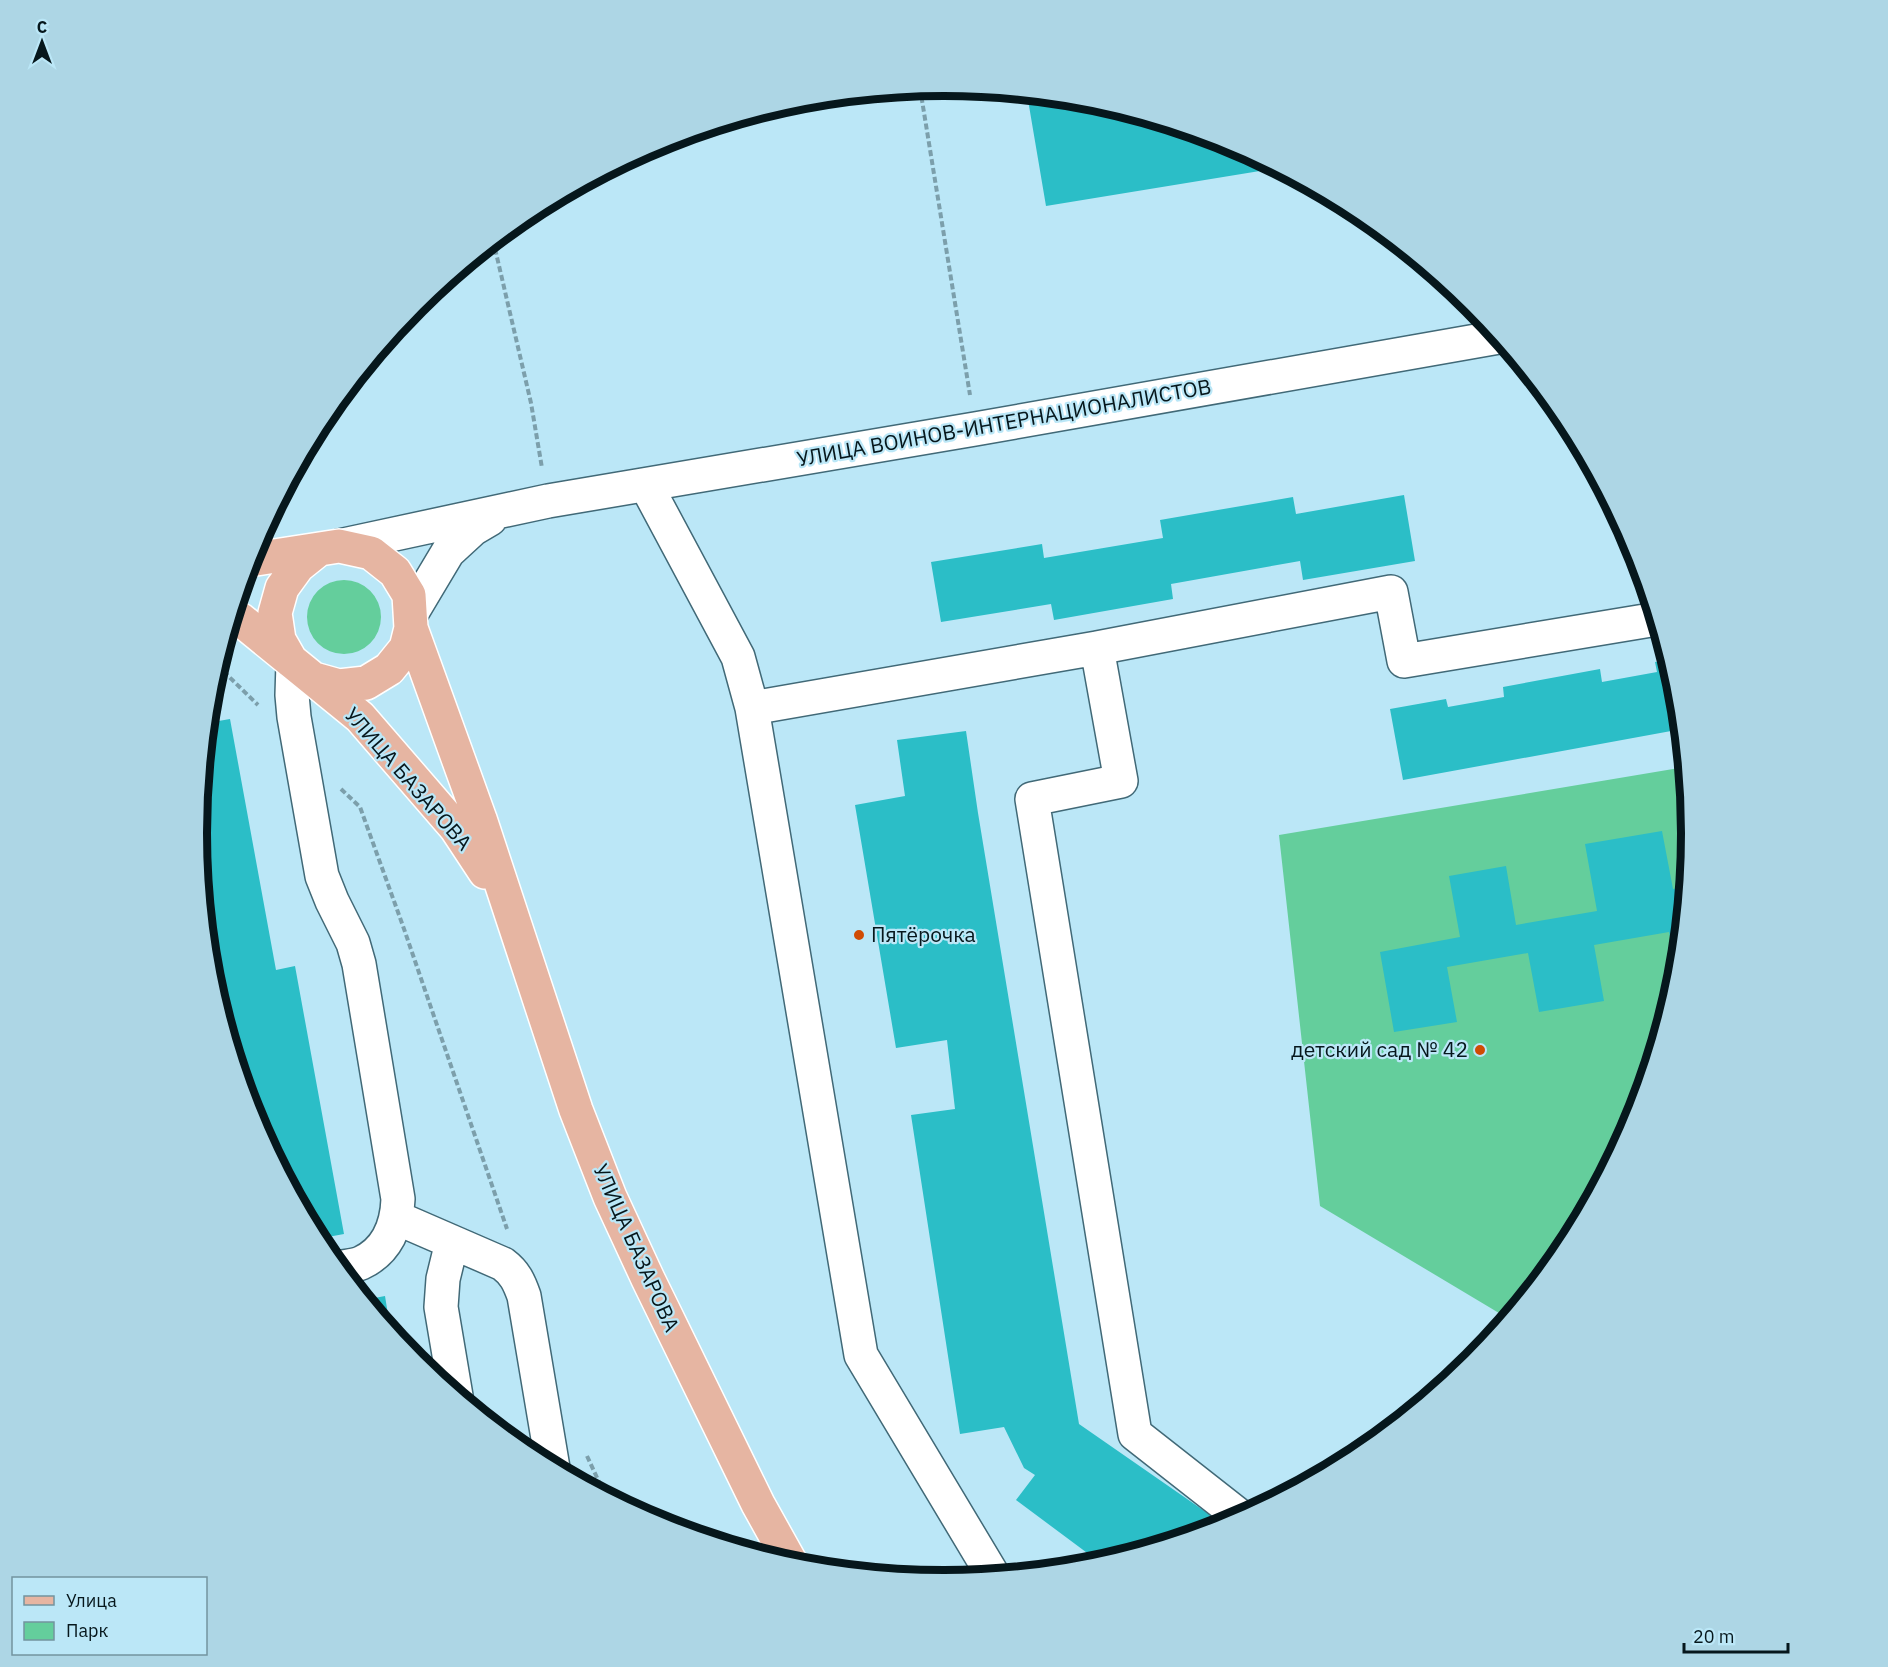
<svg xmlns="http://www.w3.org/2000/svg" width="1888" height="1667" viewBox="0 0 1888 1667" font-family="'IBM Plex Sans',sans-serif">
<style>
.green{fill:#64ce9c}
.building{fill:#2bbec7}
.lines{fill:none;stroke-linecap:round;stroke-linejoin:round}
.minor-casing{stroke:#416977;stroke-width:36}
.major-casing{stroke:#fff;stroke-width:36}
.path{stroke:#7c9fab;stroke-width:4;stroke-dasharray:6 3;stroke-linecap:butt}
.minor{stroke:#fff;stroke-width:33}
.major{stroke:#e6b5a2;stroke-width:33}
.poi-dot{fill:#d04c04;stroke:#bbe7f7;stroke-width:2}
.labels{text-anchor:middle;stroke-width:4.5;stroke-linejoin:round;paint-order:stroke}
.street-label{font-size:21px;fill:#06171c;stroke:#bbe7f7}
.poi-label{font-size:21px;fill:#06171c;stroke:#bbe7f7;text-anchor:start}
.rim{fill:none;stroke:#06171c;stroke-width:8}
</style>
<rect width="100%" height="100%" fill="#bbe7f7"/>
<path class="green" d="M307 617a37 37 0 1 1 74 0a37 37 0 1 1-74 0Z
M1685,767L1692,834L1678,980L1635,1120L1566,1249L1509,1319L1320,1206L1279,835Z"/>
<path class="building" d="M1027,94L1090,100L1231,143L1278,168L1046,206Z
M1404,495L1415,561L1303,580L1300,561L1171,584L1173,599L1054,620L1051,604L941,622L931,562L1042,544L1044,558L1163,538L1160,520L1293,497L1296,514Z
M1669,660L1678,688L1682,729L1403,780L1390,709L1446,699L1448,707L1504,697L1503,687L1600,669L1602,682L1657,672L1655,662Z
M230,719L276,970L295,966L344,1234L317,1239L253,1119L210,979L196,833L207,723Z
M966,731L978,813L1079,1424L1226,1526L1102,1564L1016,1500L1035,1475L1024,1468L1004,1427L960,1434L911,1115L955,1109L947,1040L896,1048L855,805L905,796L897,740Z
M1662,831L1673,889L1687,887L1678,978L1669,932L1594,945L1604,1001L1539,1012L1528,953L1447,967L1457,1022L1394,1032L1380,952L1460,937L1449,876L1506,866L1516,925L1597,911L1585,844Z
M385,1296L391,1333L364,1300Z"/>
<g class="lines">
<g class="minor-casing">
<path id="minor" d="M646,485L738,657L752,708L861,1355L994,1577
M339,546L548,501L975,429L1499,337
M411,614L448,552L473,529L490,519
M293,663L292,695L294,717L322,876L332,901L353,943L359,964L398,1199C397,1226 387,1251 361,1263C354,1266 345,1266 337,1268
M752,708L1097,648
M397,1218L503,1264C515,1273 519,1282 524,1296L553,1468
M452,1242L443,1279L441,1307L456,1396
M1242,1518L1135,1434L1032,799L1121,781L1097,648L1391,592L1404,661L1657,619"/>
</g>
<g class="major-casing">
<path id="major" d="M249,560L339,546L371,553L395,572L409,595L411,628L406,648L389,669L366,683L339,686L314,679
M232,615L241,620L360,717L456,828L485,872
M411,628L480,819L576,1110L610,1197L648,1279L758,1504L792,1565
M291,661L279,640L275,613L282,588L298,566L318,550"/>
</g>
<path class="path" d="M920,88L970,395
M493,240L531,403L542,468
M217,665L258,705
M341,789L360,807L403,926L507,1229
M587,1456L606,1497"/>
<use href="#minor" class="minor"/>
<use href="#major" class="major"/>
</g>
<g class="poi-dot">
<circle cx="859" cy="935" r="6"/>
<circle cx="1480" cy="1050" r="6"/>
</g>
<g class="labels">
<g class="street-label">
<text transform="translate(1004 423) rotate(-10)" y="7">УЛИЦА ВОИНОВ-ИНТЕРНАЦИОНАЛИСТОВ</text>
<text transform="translate(408 779) rotate(49)" y="7">УЛИЦА БАЗАРОВА</text>
<text transform="translate(636 1248) rotate(66)" y="7">УЛИЦА БАЗАРОВА</text>
</g>
<g class="poi-label">
<text x="871" y="942">Пятёрочка</text>
<text x="1468" y="1057" text-anchor="end">детский сад № 42</text>
</g>
</g>
<path d="M0 0H1888V1667H0ZM207 833a737 737 0 1 1 1474 0a737 737 0 1 1-1474 0Z" fill="#add6e5" fill-rule="evenodd"/>
<path class="rim" d="M207 833a737 737 0 1 1 1474 0a737 737 0 1 1-1474 0Z"/>
<rect x="12" y="1577" width="195" height="78" fill="#bbe7f7" stroke="#73949f" stroke-width="1.5"/>
<rect x="24" y="1596" width="30" height="9" fill="#e6b5a2" stroke="#73949f" stroke-width="1.5"/>
<text x="66" y="1607" font-size="18" fill="#06171c">Улица</text>
<rect x="24" y="1622" width="30" height="18" fill="#64ce9c" stroke="#73949f" stroke-width="1.5"/>
<text x="66" y="1637" font-size="18" fill="#06171c">Парк</text>
<g transform="translate(42 42)" stroke="#bbe7f7" stroke-width="4.5" paint-order="stroke">
<path d="M0-4.5L10 22L0 15L-10 22Z" fill="#06171c"/>
<text y="-9" font-size="16" font-weight="bold" text-anchor="middle" fill="#06171c">С</text>
</g>
<path d="M1684 1643v9h104v-9" fill="none" stroke="#06171c" stroke-width="3"/>
<text x="1693" y="1643" font-size="18" fill="#06171c" stroke="#bbe7f7" stroke-width="4.5" paint-order="stroke">20 m</text>
</svg>
